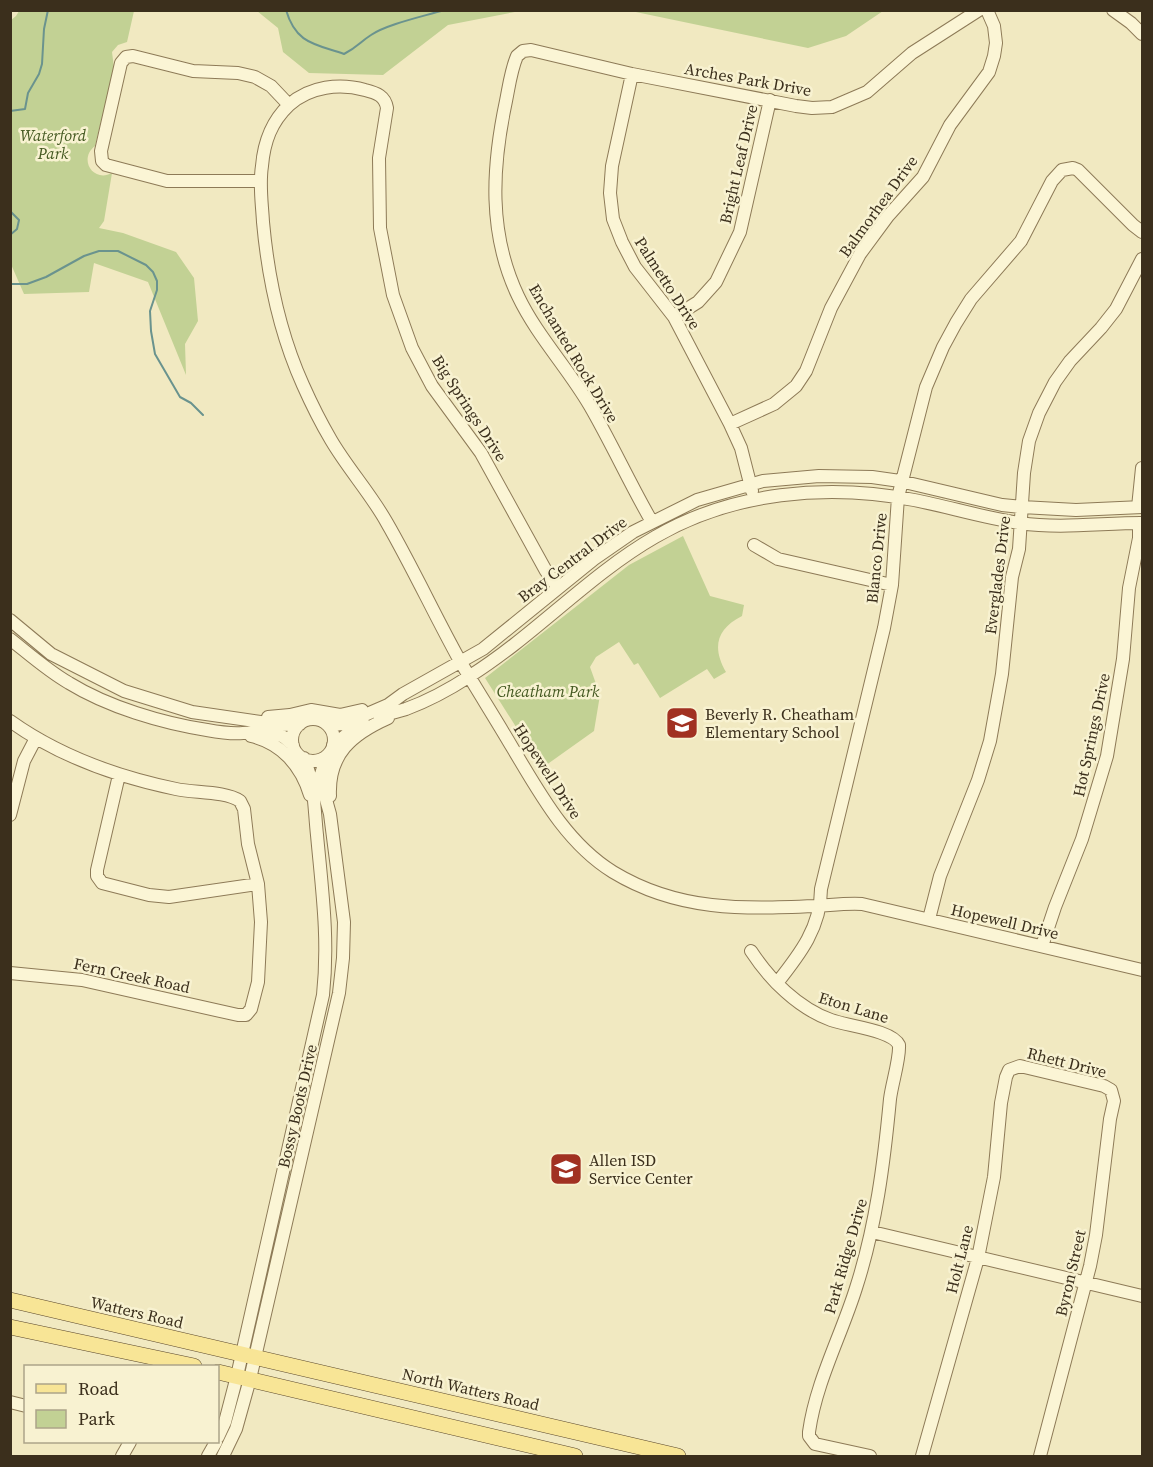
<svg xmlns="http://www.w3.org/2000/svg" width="1153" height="1467" viewBox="0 0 1153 1467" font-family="'Source Serif 4',serif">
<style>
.green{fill:#c2d194}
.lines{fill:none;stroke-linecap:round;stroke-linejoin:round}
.stream{stroke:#6a938e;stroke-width:2}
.minor-casing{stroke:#8d7a57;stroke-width:14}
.major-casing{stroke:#5a472c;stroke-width:16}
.minor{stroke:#fbf5d5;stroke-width:12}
.major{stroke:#f8e596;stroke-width:15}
.labels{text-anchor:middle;stroke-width:5;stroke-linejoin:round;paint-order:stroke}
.street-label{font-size:16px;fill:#3b2f1c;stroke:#f8f2d1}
.park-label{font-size:16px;font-style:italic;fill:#445921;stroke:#f8f2d1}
.poi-label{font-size:16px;fill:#3b2f1c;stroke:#f8f2d1;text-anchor:start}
</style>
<rect width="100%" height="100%" fill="#f1e9c1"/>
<path class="green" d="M19,11H134L127,42L118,45L112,52L114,68L95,146C78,159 93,183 112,173L104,221L99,228L123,233L176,252L194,278L198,321L185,344L186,375L148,282L94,263L89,292L24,294L10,262V21L16,16Z
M257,11H520L448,25L383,75L309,73L283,52L278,28Z
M631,11H883L846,36L808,48Z
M683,536L710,596L744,605L742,616C716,629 712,648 726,672L714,679L707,669L660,698L638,663L634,665L619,642L596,657L590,667L600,695L594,731L542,768L485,678L629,565Z"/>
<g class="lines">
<path class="stream" d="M286,10C296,44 315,44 344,54C358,47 360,42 371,35C387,24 425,16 444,10
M10,111L25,109L28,93L39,74L42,64L44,29L48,10
M10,211L19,220L17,229L10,235
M10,284H27L46,277L84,256L99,251H118L146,265L153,272L157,281V290L150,311L151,331L155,354L180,397L191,403L203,415"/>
<g class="minor-casing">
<path id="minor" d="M1113,10L1131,23L1142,34
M632,74L612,166L610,193L613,219L622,242L635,267L674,317L730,424L741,448L752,491
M260,181H167L106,165L102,161L101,151L121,63L126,57L133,56L193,71L238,73L255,77L271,86L289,105
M674,317L698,302L716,282L740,232L770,100
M730,424L774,404L796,386L806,371L831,308L860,254L888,216L923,177L950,125L989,72L994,56L996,43L994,26L987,10
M1138,507L1142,468
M652,522C630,484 612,444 590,406C568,368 537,336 518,296C488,233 492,167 506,101C509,86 511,70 517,56L523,51L531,50L632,74L796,106L812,108L832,107L867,92L912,53L979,10
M754,545L778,559L892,585
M558,588L546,571L481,453L432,386L412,348L393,295L380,228L379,158L387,108C385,96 377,93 365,90C340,83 310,86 289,105C271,122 264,142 262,166C259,185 262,203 263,222C268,277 280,334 303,385C311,403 321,423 331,440C348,469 371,494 387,523C413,568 435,616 460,661C477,690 495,718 512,747C539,792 566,843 613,872C679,912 744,909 818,906C833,905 847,903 862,904L1142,970
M10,620L51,654L124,691L192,712L282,725L300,724
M10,639C29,654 48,671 69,683C108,707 162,723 207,730C218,732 232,734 243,733C265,732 276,727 293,745
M268,717L290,715L311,710L340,715L362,710
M380,717C388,713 397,712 406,709C428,701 450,689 470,676C535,635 589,575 655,537C732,492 827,483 914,500C950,507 984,518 1020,523C1060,529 1102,523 1142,523
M292 740a21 21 0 1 1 42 0a21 21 0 1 1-42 0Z
M10,721C59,756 118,777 176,789C194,793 225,791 240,801L244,809L248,844L258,884L261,922L258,982L251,1009L246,1015H238L82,980L10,973
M328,725L344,724L388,705L403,694L483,649L594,559L633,532L697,500L763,481L819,476L872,477L900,481L1002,505L1022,507L1076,510L1142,507
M251,736C281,743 301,765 310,795
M333,745L354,729L364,724
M119,775L97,870V876L102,883L149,895L169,897L258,884
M330,796C328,754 352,734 388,718
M10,815L24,761L36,738
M929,919L940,876L978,780L990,741L1002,674L1012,577L1019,549L1024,473L1029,441L1039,413L1055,382L1070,361L1101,328L1116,309L1142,259
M1042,946L1055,907L1082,839L1107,756L1123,659L1129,588L1139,538V523
M751,951C770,980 798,1008 831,1020C847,1026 892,1030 899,1045C900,1059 892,1083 890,1099C884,1163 876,1226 856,1288C841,1336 816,1382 809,1432V1436L815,1444L870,1456
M777,983C800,954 821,927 821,889L884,628L892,585L898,497L926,387L943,347L956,323L971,299L1021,241L1052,181L1062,170L1073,168L1078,170L1133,225L1142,232
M872,1232L1142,1296
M10,1402L26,1406
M218,1437L225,1422L237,1376L323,995C329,939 322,890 317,835C314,807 315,784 304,758
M122,1456L130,1442
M208,1456L216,1442
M223,1456L236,1429L250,1379L339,993L343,958L344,922L330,814L320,778L326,757
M922,1456L978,1258L994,1177L1001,1103L1006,1077L1009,1070L1020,1066L1104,1086L1111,1090L1114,1101L1110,1119L1096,1235L1090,1266L1040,1456"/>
</g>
<g class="major-casing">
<path id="major" d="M10,1300L678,1456
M10,1327L194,1366
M218,1372L575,1456"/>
</g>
<use href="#minor" class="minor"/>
<use href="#major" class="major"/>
</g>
<defs>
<g id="school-square" transform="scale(1.725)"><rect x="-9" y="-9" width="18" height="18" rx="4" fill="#a13122" stroke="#f8f2d1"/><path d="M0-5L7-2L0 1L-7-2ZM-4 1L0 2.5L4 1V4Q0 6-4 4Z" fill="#fff"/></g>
</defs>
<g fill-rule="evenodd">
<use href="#school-square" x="682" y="723"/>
<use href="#school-square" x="566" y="1169"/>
</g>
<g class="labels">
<g class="street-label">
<text transform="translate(748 79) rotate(10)" y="6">Arches Park Drive</text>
<text transform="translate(738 164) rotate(-77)" y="6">Bright Leaf Drive</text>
<text transform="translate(878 206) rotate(-54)" y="6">Balmorhea Drive</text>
<text transform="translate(668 283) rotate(57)" y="6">Palmetto Drive</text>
<text transform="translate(574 353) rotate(59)" y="6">Enchanted Rock Drive</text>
<text transform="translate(470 408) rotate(57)" y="6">Big Springs Drive</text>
<text transform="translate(876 558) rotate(-84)" y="6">Blanco Drive</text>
<text transform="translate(572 559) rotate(-37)" y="6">Bray Central Drive</text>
<text transform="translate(997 575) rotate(-83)" y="6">Everglades Drive</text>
<text transform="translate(1091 735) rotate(-78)" y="6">Hot Springs Drive</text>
<text transform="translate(548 771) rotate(57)" y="6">Hopewell Drive</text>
<text transform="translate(1005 921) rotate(13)" y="6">Hopewell Drive</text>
<text transform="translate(132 975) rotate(12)" y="6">Fern Creek Road</text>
<text transform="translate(854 1007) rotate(17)" y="6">Eton Lane</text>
<text transform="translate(1067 1062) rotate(14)" y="6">Rhett Drive</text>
<text transform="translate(297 1106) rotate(-77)" y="6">Bossy Boots Drive</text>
<text transform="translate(845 1256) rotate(-74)" y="6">Park Ridge Drive</text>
<text transform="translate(959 1259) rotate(-76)" y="6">Holt Lane</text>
<text transform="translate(1070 1273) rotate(-77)" y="6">Byron Street</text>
<text transform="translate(137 1312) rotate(13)" y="6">Watters Road</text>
<text transform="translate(471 1389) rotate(13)" y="6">North Watters Road</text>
</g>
<g class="park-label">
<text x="53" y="141">Waterford<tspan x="53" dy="18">Park</tspan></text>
<text x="548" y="697">Cheatham Park</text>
</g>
<g class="poi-label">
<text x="705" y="720">Beverly R. Cheatham<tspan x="705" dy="18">Elementary School</tspan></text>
<text x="589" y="1166">Allen ISD<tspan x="589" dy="18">Service Center</tspan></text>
</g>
</g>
<rect width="1153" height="1467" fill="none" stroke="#3b2f1c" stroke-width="24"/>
<rect x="24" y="1365" width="195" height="78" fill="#f8f2d1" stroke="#aca489" stroke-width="1.5"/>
<rect x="36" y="1384" width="30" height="9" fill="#f8e596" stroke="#aca489" stroke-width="1.5"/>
<text x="78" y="1395" font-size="18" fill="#3b2f1c">Road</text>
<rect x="36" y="1410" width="30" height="18" fill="#c2d194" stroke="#aca489" stroke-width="1.5"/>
<text x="78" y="1425" font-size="18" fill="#3b2f1c">Park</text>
</svg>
